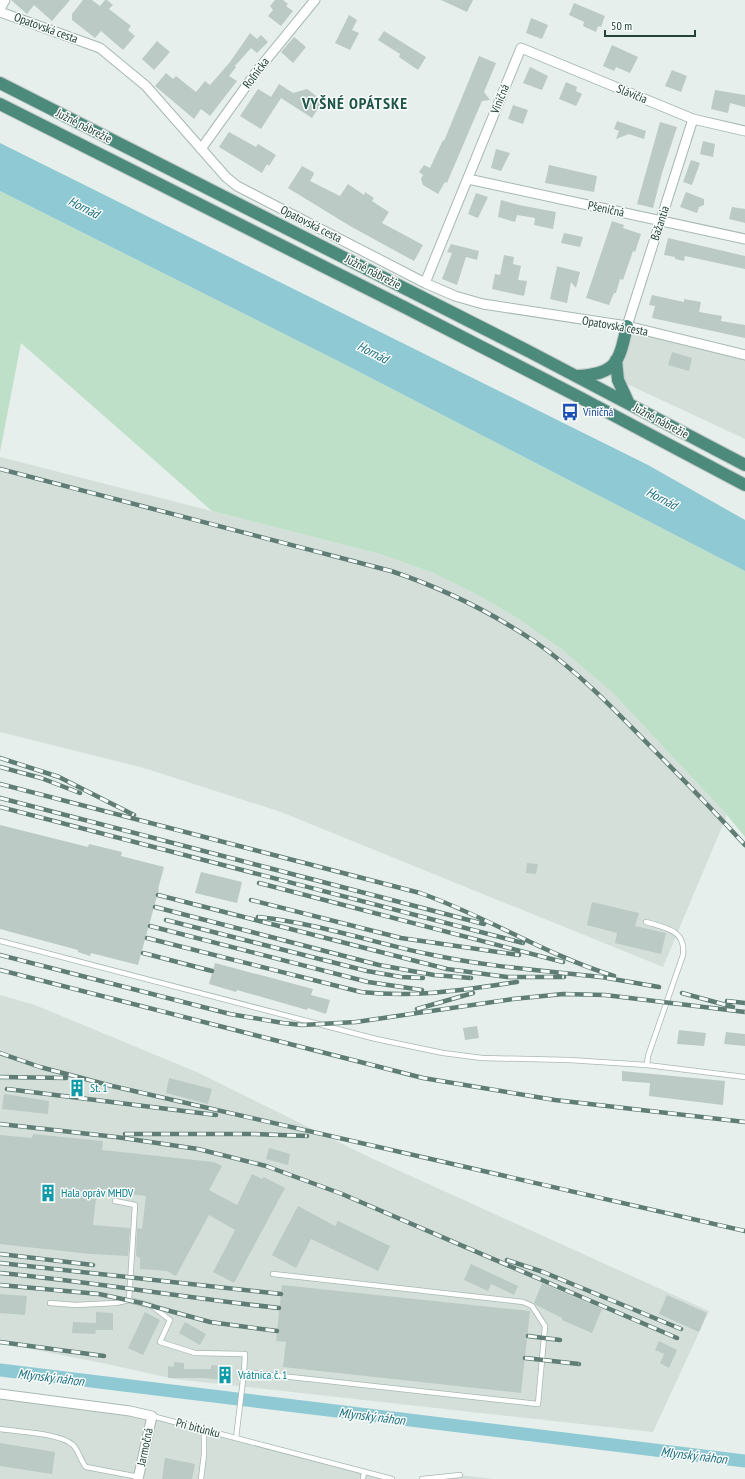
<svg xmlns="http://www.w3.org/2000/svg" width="745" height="1479" viewBox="0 0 745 1479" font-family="'PT Sans Narrow',sans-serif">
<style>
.built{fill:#d4dfda}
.green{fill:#bfe0c8}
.water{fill:#8ec9d4}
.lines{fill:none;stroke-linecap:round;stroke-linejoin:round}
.canal{stroke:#8ec9d4;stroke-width:13}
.building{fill:#bbcac4}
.service-casing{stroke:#a8b8b2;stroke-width:6}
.minor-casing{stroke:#a8b8b2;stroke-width:11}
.trunk-casing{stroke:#c2cac8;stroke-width:14}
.service{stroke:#fff;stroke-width:4.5}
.minor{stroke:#fff;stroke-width:9}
.trunk{stroke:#4c8a7c;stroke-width:12}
.rail-casing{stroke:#5f7d75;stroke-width:4.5}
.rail{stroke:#f7fbf9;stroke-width:3;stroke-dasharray:9;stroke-linecap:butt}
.labels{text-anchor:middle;stroke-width:3;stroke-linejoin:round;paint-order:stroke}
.street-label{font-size:12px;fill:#24423a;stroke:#f7fbf9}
.transit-label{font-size:12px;fill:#164399;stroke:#f7fbf9;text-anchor:start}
.culture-label{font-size:12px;fill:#0d838f;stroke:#f7fbf9;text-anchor:start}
.water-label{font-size:13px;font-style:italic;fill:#1c6f80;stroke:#f7fbf9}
.district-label{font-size:16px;font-weight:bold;letter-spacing:1px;fill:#1f5548;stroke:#f7fbf9}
</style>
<rect width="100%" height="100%" fill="#e6efeb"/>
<path class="built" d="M627,326L745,355V439L625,383L616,360Z
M0,457L380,554L433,573L474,593L517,618L561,649L611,691L727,815L663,967L281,812L144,768L0,732Z
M0,995L35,1005L199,1073L371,1158L709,1311L653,1432L174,1379L107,1364L0,1343Z
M0,1394L152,1416L392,1479H0Z
M460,1475L494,1479H422Z"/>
<path class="green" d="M0,191L340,362L745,571V837L727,815L611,691L561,649L517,618L474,593L433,573L380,554L212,511L21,343L0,452Z"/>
<path class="water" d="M0,143L648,465L745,520V571L340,362L0,191Z"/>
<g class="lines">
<path class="canal" d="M0,1370L745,1461"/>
</g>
<path class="building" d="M11,0H70L52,21L34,5L27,14Z
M83,0H92L100,6L105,0H107L113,5L109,9L131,26L128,30L135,36L123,50L101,31L95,38L72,20V14Z
M275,0H283L288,4L286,6L293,11L281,26L268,16L273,10L270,6Z
M441,0H473L467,12Z
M574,3L605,16L601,27L598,26L596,32L583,26L584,22L569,15Z
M349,15L357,20L352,30L359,33L350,50L335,43Z
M531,18L548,25L542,39L526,33Z
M384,31L426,57L418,70L399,57L400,54L378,40Z
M250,33L257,39L261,35L268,42L257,53L251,48L235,66L236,67L229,76L237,81L210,116L201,109L194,119L155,86L166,73L173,79L176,76L196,92L205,81L210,85L230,62Z
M294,37L306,47L293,63L281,52Z
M157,41L170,52L154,70L142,59Z
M612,45L638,57L630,73L616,67L614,71L603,66Z
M479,56L496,63L484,92L490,100L482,101L449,178L447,183L445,182L438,194L423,185L421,179L423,175L419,172L424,165L430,168L443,140L444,141Z
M530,67L548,76L542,90L523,83Z
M672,70L687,76L681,92L665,86Z
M566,82L577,87L576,91L582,94L576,106L559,99Z
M279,84L293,93L307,89L323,101L312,118L281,98L261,129L240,116L258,89L271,97Z
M715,90L745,95V107L730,103L728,113L711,109Z
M513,105L528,110L523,124L508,119Z
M617,121L646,131L644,139L629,134L616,139L619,131L614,129Z
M660,122L677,127L662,173L653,208L637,204Z
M229,132L256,147L258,144L276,155L269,166L267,164L262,173L219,147Z
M703,141L715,144L713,157L700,154Z
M496,149L510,153L501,171L491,168Z
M691,160L700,163L692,185L683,182Z
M549,165L597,176L594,192L545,183Z
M302,166L313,172L314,174L310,181L340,196L348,184L364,195L365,192L374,198L372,201L389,212L382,223L423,245L414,261L350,226L288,188Z
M686,192L704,199V205L699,207L697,213L680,207Z
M476,193L488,197L478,218L468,214Z
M501,200L519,205L556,212L553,229L534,225L535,218L517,215L515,222L498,217Z
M732,207L745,209V223L729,219Z
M612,221L624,225L623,228L641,234L635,252L633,251L623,280L620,279L616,293H614L609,305L586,298Z
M564,233L583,237L580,247L561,243Z
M668,238L745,256V269L685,256L684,261L675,259V257L664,255Z
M451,244L479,251L477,260L466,257L457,285L442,279L452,253L447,252Z
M504,255L514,257L513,264L521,266L518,280L527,281L524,296L492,289L495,274L500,275Z
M556,266L580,272L576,288L571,282L567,303L550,299L557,267Z
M652,295L684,302V299L701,302L699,312L722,316L721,321L745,325V338L652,318L655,306L649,305Z
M672,352L692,358L689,371L668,365Z
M0,825L88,847L89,844L122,852L121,856L164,867L158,889H159L138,965L91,953L90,956L78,952V950L0,929Z
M527,863L538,864L536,874L526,873Z
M201,872L242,882L237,903L195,893Z
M592,902L639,913L635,926L666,933L661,954L615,943L617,933L587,925Z
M215,963L313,989L311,995L330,1000L326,1014L308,1008L307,1010L237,990L236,992L209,984Z
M477,1026L479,1038L465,1040L463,1028Z
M679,1030L706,1033L704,1046L677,1044Z
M726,1032L745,1034V1046L724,1044Z
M622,1071L725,1081L723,1105L649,1096L650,1083L622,1081Z
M169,1078L212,1089L208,1104L166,1093Z
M4,1094L49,1101L48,1114L2,1109Z
M33,1134L103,1141L102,1150L214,1162L222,1166L209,1190L237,1205L252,1174L262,1179L264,1177L285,1188L234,1283L213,1272L235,1230L209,1215L176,1276L167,1271L140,1269V1258L136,1256L137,1228L142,1229L146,1196L97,1190L93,1225L130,1228L128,1256L90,1254L0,1244V1135L32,1138Z
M269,1148L290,1154L288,1165L266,1159Z
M298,1206L335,1226L338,1221L390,1246L378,1271L311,1239L296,1268L272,1255Z
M471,1264L518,1286L514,1295L491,1284L488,1291L464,1280Z
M542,1283L602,1309L592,1333L562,1320V1318L536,1305L534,1303Z
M282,1285L530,1311L521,1393L283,1367L286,1342L276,1341Z
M0,1294L27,1296L25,1315L0,1313Z
M667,1295L707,1313L699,1332L659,1314Z
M96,1312L113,1313V1330H96L95,1334L72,1333L73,1322L96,1323Z
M145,1312L160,1320L143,1355L128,1348Z
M185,1322L206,1334L200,1345L179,1333Z
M659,1341L677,1350L669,1368L660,1363L664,1354L655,1350Z
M174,1362L184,1363V1369H211V1365L222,1366V1369L229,1370L228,1381L205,1378H168V1366L174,1367Z
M0,1443L55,1452L52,1474L0,1466Z
M165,1458L195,1464L192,1479H162Z"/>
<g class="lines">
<g class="service-casing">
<path id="service" d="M646,922C666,928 686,930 683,955L648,1056L647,1065L745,1077
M0,941L376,1039L443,1053L482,1058L569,1060L647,1065
M115,1201L135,1205L129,1300
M50,1303L76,1305L116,1303L129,1300L152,1306L170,1320L160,1342L195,1353L245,1354L244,1372
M152,1416L392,1479
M0,1429C19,1432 60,1433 73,1445C79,1451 80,1460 86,1467L139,1477
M236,1438L244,1372L538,1404L545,1326L532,1306L523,1302L273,1274
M201,1479L204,1454V1430
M363,1479L364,1472
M422,1479L460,1475"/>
</g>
<g class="minor-casing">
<path id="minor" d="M0,9L5,0
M0,12L100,48L146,86L226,177L237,186L425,283L455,296L483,304L627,326L745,355
M201,149L257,71L315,0
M468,179L745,239
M425,283L521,48L693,119L745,131
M627,326L693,119
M0,1394L130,1411L152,1416L138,1479"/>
</g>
<g class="trunk-casing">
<path id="trunk" d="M0,83L530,352L745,465
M0,104L406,308L579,397L745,485
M616,360L618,380L629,404
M577,376C617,374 619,362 627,326"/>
</g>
<use href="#service" class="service"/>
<use href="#minor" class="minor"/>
<use href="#trunk" class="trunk"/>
<g class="rail-casing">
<path id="rail" d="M0,469L391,571C442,588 489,611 534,641C576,670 611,706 646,742C680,776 713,810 745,845
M0,758L59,777L134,815
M0,767L41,778L80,793
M0,784L420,893C486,916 546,955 614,976
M0,798L484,924
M0,807L523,943
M259,883L563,962
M158,895L447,969L507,977H564
M251,900L401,938L519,955
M155,907L379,965L434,975L471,978
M258,917C316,923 371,942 428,954C487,967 549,971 609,978
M166,920L367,971L401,977L423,978
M150,926L368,982L422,990
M147,938L361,992C416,998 463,990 517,982
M143,953L212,971
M0,955L230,1014L283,1023L302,1025L356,1022L513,999L563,994L605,995L745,1012
M0,970L423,1078L555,1100L745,1122
M607,978L659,987
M682,993L733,1007
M727,1001L745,1003
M417,1009L473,993
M0,1053L40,1067L112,1086L745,1231
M0,1077L66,1078
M7,1089L216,1115
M0,1124L116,1137L198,1149L266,1166L342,1194L677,1338
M125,1134H254L307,1136
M0,1254L93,1265
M507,1260L543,1272L681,1329
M0,1263L281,1294
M0,1273C94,1282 186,1298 279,1308
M0,1285L99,1294L141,1303L210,1322L277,1331
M528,1336L560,1340
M0,1342L104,1356
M525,1358L579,1364"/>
</g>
<use href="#rail" class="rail"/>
</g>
<defs>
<g id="bus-bare" transform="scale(1.38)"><path d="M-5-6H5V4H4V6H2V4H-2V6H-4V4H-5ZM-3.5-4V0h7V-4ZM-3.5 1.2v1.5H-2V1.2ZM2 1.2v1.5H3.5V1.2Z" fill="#1a4fb4" stroke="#f7fbf9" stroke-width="2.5" paint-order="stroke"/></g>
<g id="building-bare" transform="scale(1.38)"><path d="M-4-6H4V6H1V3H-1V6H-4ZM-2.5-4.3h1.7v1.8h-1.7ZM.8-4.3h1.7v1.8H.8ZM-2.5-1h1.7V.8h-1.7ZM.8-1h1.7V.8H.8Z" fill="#0f9aa8" stroke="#f7fbf9" stroke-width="2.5" paint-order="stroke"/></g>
</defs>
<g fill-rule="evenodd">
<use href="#bus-bare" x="570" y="412"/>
<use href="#building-bare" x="77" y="1088"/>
<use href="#building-bare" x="48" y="1193"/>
<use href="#building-bare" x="225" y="1375"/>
</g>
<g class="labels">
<g class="street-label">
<text transform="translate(46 28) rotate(20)" y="4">Opatovská cesta</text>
<text transform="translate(256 73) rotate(-53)" y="4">Roľnícka</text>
<text transform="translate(632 94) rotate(22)" y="4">Slávičia</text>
<text transform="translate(500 99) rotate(-68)" y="4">Viničná</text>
<text transform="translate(84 126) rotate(27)" y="4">Južné nábrežie</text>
<text transform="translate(606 209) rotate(12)" y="4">Pšeničná</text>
<text transform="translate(660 223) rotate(-72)" y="4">Bažantia</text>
<text transform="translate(311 224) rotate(27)" y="4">Opatovská cesta</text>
<text transform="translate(373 272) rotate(27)" y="4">Južné nábrežie</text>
<text transform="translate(615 326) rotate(10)" y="4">Opatovská cesta</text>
<text transform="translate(661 421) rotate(28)" y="4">Južné nábrežie</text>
<text transform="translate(198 1428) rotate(15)" y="4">Pri bitúnku</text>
<text transform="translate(145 1447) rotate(-78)" y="4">Jarmočná</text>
</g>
<g class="transit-label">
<text x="583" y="416">Viničná</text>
</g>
<g class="culture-label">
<text x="90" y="1092">St. 1</text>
<text x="61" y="1197">Hala opráv MHDV</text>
<text x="238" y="1379">Vrátnica č. 1</text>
</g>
<g class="water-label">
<text transform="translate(84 207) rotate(27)" y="5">Hornád</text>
<text transform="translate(373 352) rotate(27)" y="5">Hornád</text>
<text transform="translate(662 498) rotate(28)" y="5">Hornád</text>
<text transform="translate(51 1377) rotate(7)" y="5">Mlynský náhon</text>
<text transform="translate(372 1416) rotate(7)" y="5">Mlynský náhon</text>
<text transform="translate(694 1455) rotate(7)" y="5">Mlynský náhon</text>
</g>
<g class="district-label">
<text x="355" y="109">VYŠNÉ OPÁTSKE</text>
</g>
</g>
<path d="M605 30v6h90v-6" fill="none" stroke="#24423a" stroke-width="2"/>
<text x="611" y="30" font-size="12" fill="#24423a" stroke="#f7fbf9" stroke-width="3" paint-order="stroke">50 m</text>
</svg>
